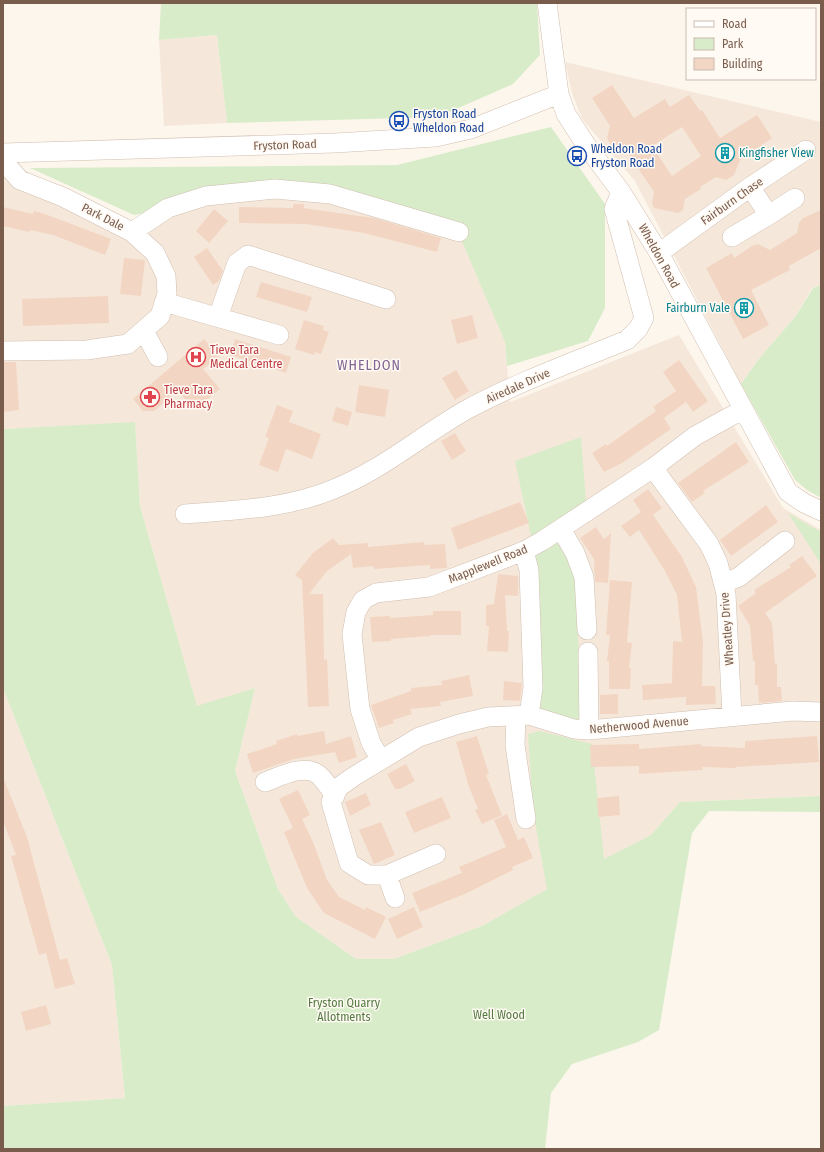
<svg xmlns="http://www.w3.org/2000/svg" width="824" height="1152" viewBox="0 0 824 1152" font-family="'Fira Sans Condensed',sans-serif">
<style>
.residential{fill:#f5e8da}
.green{fill:#d8ecc9}
.building{fill:#f3d5c3;fill-rule:evenodd}
.lines{fill:none;stroke-linecap:round;stroke-linejoin:round}
.minor-casing{stroke:#d1beb0;stroke-width:20}
.minor{stroke:#fff;stroke-width:19}
.labels{text-anchor:middle;stroke-width:3;stroke-linejoin:round;paint-order:stroke}
.transit-label{font-size:12px;fill:#164399;stroke:#fffaf3;text-anchor:start}
.street-label{font-size:12px;fill:#7a5c4d;stroke:#fffaf3}
.culture-label{font-size:12px;fill:#0d838f;stroke:#fffaf3;text-anchor:start}
.health-label{font-size:12px;fill:#be3a42;stroke:#fffaf3;text-anchor:start}
.park-label{font-size:12px;fill:#537a41;stroke:#fffaf3}
.quarter-label{font-size:14px;letter-spacing:1px;fill:#846695;stroke:#fffaf3}
</style>
<rect width="100%" height="100%" fill="#fdf6ec"/>
<path class="residential" d="M217,35L227,123L164,126L159,40Z
M565,62L821,122V285L812,288L795,317L758,360L741,384L635,181L582,119L572,93Z
M3,176L20,180L132,232L168,208L275,189L459,232L505,342L510,402L679,335L783,508L821,530V796L680,802L651,835L547,889L482,926L394,959H356L296,917L278,889L235,771L255,688L197,707L140,506L135,423L3,429Z
M3,688L112,965L125,1098L3,1106Z"/>
<path class="green" d="M161,3H537L540,55L513,84L438,117L227,123L217,35L159,40Z
M551,127L605,204V308L588,341L507,366L505,342L458,232L275,189L134,215L30,168L397,165Z
M821,285V498L807,490L795,480L741,384L758,360L795,317L813,288Z
M135,422L140,506L197,706L255,688L235,771L278,889L296,917L356,959H394L482,926L547,889L533,811L528,734L540,731L592,744L604,859L651,835L680,802L821,796V812L709,811L692,833L659,1030L638,1042L572,1064L551,1093L545,1149H3V1106L125,1098L112,965L3,688V429Z
M581,437L586,502L531,536L515,461Z
M788,513L821,532V564Z
M561,541L576,574L581,722L541,710L538,576L534,557Z"/>
<path class="building" d="M612,85L634,118L665,99L670,107L689,95L700,111L702,110L720,138L757,115L772,138L740,160L734,175L726,180L716,177L700,187L701,189L685,199L683,210L678,213L654,208L652,203L654,192L625,149L611,146L607,138L610,126L592,98ZM682,127L701,156L672,176L652,146Z
M293,204H304V208L310,209L374,218L441,238L437,252L364,233L306,224L239,223V207L293,208Z
M3,207L33,214L34,211L45,214L111,239L105,255L53,235L30,230L29,232L3,226Z
M214,209L228,221L209,243L196,231Z
M821,210V248L789,266L790,270L751,290L769,325L743,339L706,268L732,253L734,258L752,246L758,244L770,250L797,233L799,223L803,218Z
M207,248L223,271L219,281L213,285L194,257Z
M124,258L145,260L141,296L120,294Z
M261,282L312,297L307,312L256,297Z
M108,296L109,323L23,326L22,299Z
M472,315L478,338L457,344L451,320Z
M304,320L324,326L323,330L329,332L321,354L315,352L314,355L295,349Z
M204,339L219,357L203,369L220,389L194,410L178,391L154,411H143L133,399Z
M235,339L291,357L286,373L230,355Z
M679,360L708,401L693,412L686,402L664,418L671,429L622,463L604,472L592,453L606,444L607,446L656,411L653,407L676,391L663,372Z
M3,362H16L19,410L3,412Z
M456,370L469,391L455,400L442,378Z
M359,385L389,390L385,417L355,412Z
M277,405L293,411L289,422L321,434L312,459L286,449L278,472L259,465L269,438L265,437Z
M336,407L352,412L348,426L332,421Z
M455,433L466,451L452,460L441,441Z
M736,442L749,462L703,491L705,493L692,502L678,483Z
M648,489L662,508L653,515L682,557L696,587L703,642L702,686H715L716,704L686,705V697L643,700L642,685L672,683L673,641L682,642L677,595L665,571L639,530L630,537L621,526L641,512L633,500Z
M520,502L529,523L458,550L451,528Z
M766,505L778,522L731,556L720,540Z
M596,527L604,539L611,533L608,583L595,582L594,559L580,538Z
M333,538L339,545L368,543V547L424,542V545L445,544L447,568L430,569V565L374,569L373,566L353,568L351,554L327,571L309,594H323L324,660L327,659L329,706L308,707L302,580L295,575L313,553Z
M802,556L817,576L765,613L772,623L775,664H777V687H781L782,701L759,703L758,685H755V661H753L750,626L738,606L756,593L754,590L791,567L789,565Z
M498,574L518,576V596L505,595L507,631H509L508,652L487,651L489,626H486V605L494,604Z
M610,580L632,582L627,642L632,643L629,668H631L630,689H609V661H607L610,635H606Z
M433,611H461V635H430V636L391,639V641L372,642L370,617L390,616V618L433,615Z
M469,675L473,696L440,702L441,706L410,709L412,714L393,720L394,723L379,728L371,705L411,691V688L442,685L441,681Z
M504,681L522,683L520,701L503,700Z
M618,694V714H600V695Z
M324,731L326,744L351,736L357,757L339,763L335,752L294,759L253,773L247,754L277,744L276,741L297,734V736Z
M477,736L489,774L486,775L502,815L482,824L475,810L478,809L469,787L456,742Z
M817,736L819,762L736,767V768L702,767L703,770L639,774V766L591,767L590,745L639,744V749L701,744V746L745,748V741Z
M406,764L415,781L400,789H395L387,774Z
M3,777L27,837L60,960L67,958L75,984L55,989L46,953L39,955L11,856L16,855L3,821Z
M298,790L310,815L302,819L313,842L327,880L339,897L365,910L366,907L386,917L375,939L324,913L307,888L284,832L293,828L279,799Z
M366,793L371,805L350,816L345,802Z
M619,796L620,815L598,817L597,798Z
M442,797L451,818L414,833L405,812Z
M507,814L518,840L524,837L533,858L512,867L513,870L467,893L420,912L412,893L462,873L459,867L506,847L494,820Z
M381,822L395,855L374,864L359,830Z
M414,907L423,927L397,939L388,919Z
M46,1005L51,1024L26,1031L21,1012Z"/>
<g class="lines">
<g class="minor-casing">
<path id="minor" d="M547,3L559,94L566,114L586,145L621,192L659,253L788,492L804,503L821,511
M3,153L335,143L436,137L471,129L559,94
M3,161L20,180L63,197L132,232L155,253L166,276L167,294L160,316L128,344L87,350L3,351
M750,187L769,215L795,198
M132,232L168,208L206,196L275,189L330,194L459,232
M732,237L769,215
M659,253L750,187L806,150
M164,302L279,335
M218,317L237,263L248,255L386,299
M144,331L158,357
M653,468L709,544L718,563L726,594L732,716
M185,514C236,510 286,509 334,489C382,470 422,435 466,410C518,382 573,362 627,340L638,329L644,318L614,209L621,192
M561,529L575,553L584,577L587,630
M524,551L529,570L533,688L529,715
M724,583L739,577L785,541
M588,652L589,730
M516,716L515,745L526,819
M381,760L371,743L360,709L355,663L352,634L356,612L363,600L376,593L429,587L524,551L542,541L653,468L695,436L742,410
M265,782C279,777 299,766 314,772C323,776 329,788 335,796
M436,854L387,875H368L349,863L331,802L339,787L353,777L419,737L459,724L488,717L529,715L574,729L589,730L793,711L821,712
M387,875L395,898"/>
</g>
<use href="#minor" class="minor"/>
</g>
<defs>
<g id="bus-ring" transform="scale(1)"><circle r="9.5" fill="#fffaf3" stroke="#1a4fb4" stroke-width="1.5"/><path d="M-5-6H5V4H4V6H2V4H-2V6H-4V4H-5ZM-3.5-4V0h7V-4ZM-3.5 1.2v1.5H-2V1.2ZM2 1.2v1.5H3.5V1.2Z" fill="#1a4fb4"/></g>
<g id="building-ring" transform="scale(1)"><circle r="9.5" fill="#fffaf3" stroke="#0f9aa8" stroke-width="1.5"/><path d="M-4-6H4V6H1V3H-1V6H-4ZM-2.5-4.3h1.7v1.8h-1.7ZM.8-4.3h1.7v1.8H.8ZM-2.5-1h1.7V.8h-1.7ZM.8-1h1.7V.8H.8Z" fill="#0f9aa8"/></g>
<g id="hospital-ring" transform="scale(1)"><circle r="9.5" fill="#fffaf3" stroke="#e0444e" stroke-width="1.5"/><path d="M-5-5h3v3.5h4V-5h3V5h-3V1.5h-4V5h-3Z" fill="#e0444e"/></g>
<g id="pharmacy-ring" transform="scale(1)"><circle r="9.5" fill="#fffaf3" stroke="#e0444e" stroke-width="1.5"/><path d="M-2-6h4v4h4v4h-4v4h-4v-4h-4v-4h4Z" fill="#e0444e"/></g>
</defs>
<g fill-rule="evenodd">
<use href="#bus-ring" x="399" y="121"/>
<use href="#building-ring" x="725" y="153"/>
<use href="#bus-ring" x="577" y="156"/>
<use href="#building-ring" x="744" y="308"/>
<use href="#hospital-ring" x="196" y="357"/>
<use href="#pharmacy-ring" x="150" y="397"/>
</g>
<g class="labels">
<g class="transit-label">
<text x="413" y="118">Fryston Road<tspan x="413" dy="14">Wheldon Road</tspan></text>
<text x="591" y="153">Wheldon Road<tspan x="591" dy="14">Fryston Road</tspan></text>
</g>
<g class="street-label">
<text transform="translate(285 145) rotate(-2)" y="4">Fryston Road</text>
<text transform="translate(732 201) rotate(-35)" y="4">Fairburn Chase</text>
<text transform="translate(103 217) rotate(27)" y="4">Park Dale</text>
<text transform="translate(659 256) rotate(61)" y="4">Wheldon Road</text>
<text transform="translate(518 386) rotate(-24)" y="4">Airedale Drive</text>
<text transform="translate(488 564) rotate(-22)" y="4">Mapplewell Road</text>
<text transform="translate(727 629) rotate(-94)" y="4">Wheatley Drive</text>
<text transform="translate(639 725) rotate(-5)" y="4">Netherwood Avenue</text>
</g>
<g class="culture-label">
<text x="739" y="157">Kingfisher View</text>
<text x="730" y="312" text-anchor="end">Fairburn Vale</text>
</g>
<g class="health-label">
<text x="210" y="354">Tieve Tara<tspan x="210" dy="14">Medical Centre</tspan></text>
<text x="164" y="394">Tieve Tara<tspan x="164" dy="14">Pharmacy</tspan></text>
</g>
<g class="park-label">
<text x="344" y="1007">Fryston Quarry<tspan x="344" dy="14">Allotments</tspan></text>
<text x="499" y="1019">Well Wood</text>
</g>
<g class="quarter-label">
<text x="369" y="370">WHELDON</text>
</g>
</g>
<rect width="824" height="1152" fill="none" stroke="#7a5c4d" stroke-width="8"/>
<rect x="686" y="8" width="130" height="72" fill="#fffaf3" stroke="#cabbb1"/>
<rect x="694" y="21" width="20" height="6" fill="#ffffff" stroke="#cabbb1"/>
<text x="722" y="28" font-size="12" fill="#7a5c4d">Road</text>
<rect x="694" y="38" width="20" height="12" fill="#d8ecc9" stroke="#cabbb1"/>
<text x="722" y="48" font-size="12" fill="#7a5c4d">Park</text>
<rect x="694" y="58" width="20" height="12" fill="#f3d5c3" stroke="#cabbb1"/>
<text x="722" y="68" font-size="12" fill="#7a5c4d">Building</text>
</svg>
